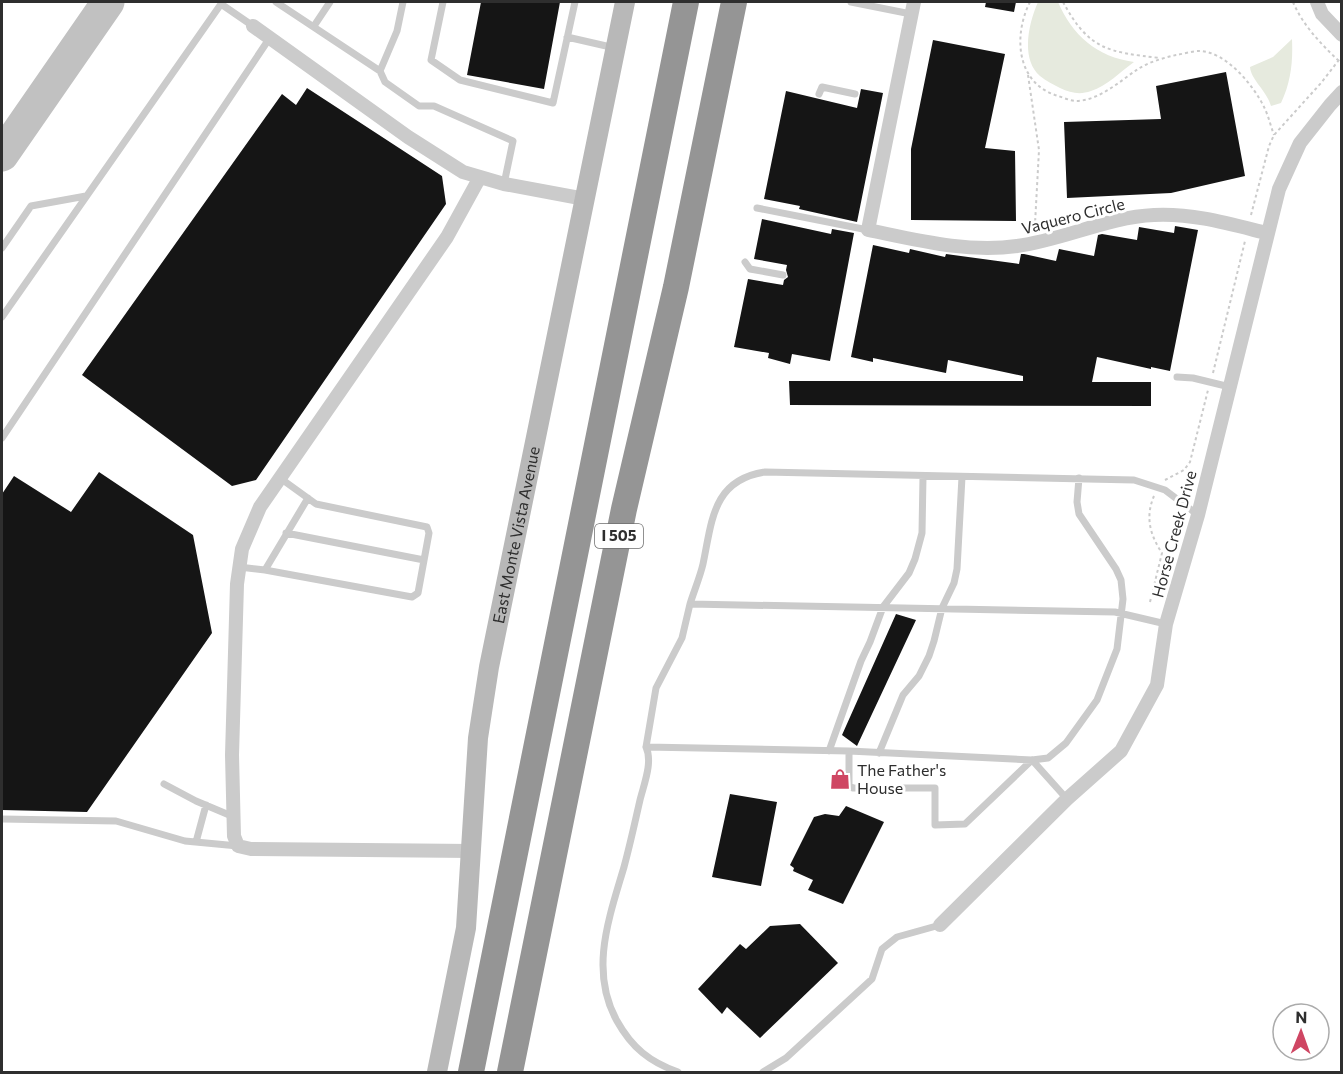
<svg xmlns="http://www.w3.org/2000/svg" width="1343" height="1074" viewBox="0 0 1343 1074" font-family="Commissioner,sans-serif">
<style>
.green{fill:#e6eade}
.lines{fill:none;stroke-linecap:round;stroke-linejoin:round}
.taxiway{stroke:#c1c1c1;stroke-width:33}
.building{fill:#151515}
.path{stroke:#cbcbcb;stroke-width:2;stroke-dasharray:3 3;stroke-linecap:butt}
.lane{stroke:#cbcbcb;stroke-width:7}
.street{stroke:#cbcbcb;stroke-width:14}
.secondary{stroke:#b8b8b8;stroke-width:20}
.highway{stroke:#959595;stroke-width:26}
.labels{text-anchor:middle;stroke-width:6;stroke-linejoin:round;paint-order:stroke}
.shield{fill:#fff;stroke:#6d6d6d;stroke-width:1.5}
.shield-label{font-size:15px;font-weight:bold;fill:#2e2e2e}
.street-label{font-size:16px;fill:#2e2e2e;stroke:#fff}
.poi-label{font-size:16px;fill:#2e2e2e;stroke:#fff;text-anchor:start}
</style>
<rect width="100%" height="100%" fill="#fff"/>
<path class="green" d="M1038,2H1058C1072,35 1097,57 1134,62C1120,72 1107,86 1091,91C1080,95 1071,93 1060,88C1053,84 1046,81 1040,76C1020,59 1029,22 1038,2Z
M1292,39C1293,62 1291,82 1281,103L1271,106C1267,91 1251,80 1250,67L1273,57Z"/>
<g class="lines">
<path class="taxiway" d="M2,155L108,2"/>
</g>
<path class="building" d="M481,2H560L544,89L467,75Z
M986,2H1016L1014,12L985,7Z
M933,40L1005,54L985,148L1015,151L1016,221L911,220V149Z
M1226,72L1245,176L1171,193L1067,198L1064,122L1161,119L1156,86Z
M307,88L442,176L446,204L256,480L232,486L82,375L282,94L296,105Z
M861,89L883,93L857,222L799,209L800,206L764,199L786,91L857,108Z
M762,219L831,234L832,229L854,233L830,361L792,354L790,364L768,358L769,353L734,347L748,279L783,285L784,280L788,277L786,270L787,265L754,259Z
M1175,226L1198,230L1170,371L1151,367V369L1097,357L1092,382H1151V406L790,405L789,381H1023V376L948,360L946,373L873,358V362L851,357L873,245L909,253L910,249L945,257L946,254L1019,264L1021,254H1024L1056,261L1059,249L1094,256L1098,235L1102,234L1137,240L1139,227L1174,233Z
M99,472L193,535L212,633L87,812L2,810V494L14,476L71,512Z
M896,614L916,620L857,746L842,735Z
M730,794L777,802L761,886L712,877Z
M846,806L884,822L843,904L808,890L813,880L793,871L794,868L790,865L814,817L825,814L839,816Z
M800,924L838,963L760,1038L727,1007L722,1014L698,989L740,944L746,949L770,926Z"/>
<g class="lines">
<path class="path" d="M1030,2C1014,33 1015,81 1055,95C1062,97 1070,101 1077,101C1100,100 1120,81 1138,69C1149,62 1163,58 1176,55C1183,54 1192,51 1199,51C1226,51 1255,87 1265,109C1269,118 1271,127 1274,135
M1063,2C1089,50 1108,52 1160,58
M1293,2C1303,26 1323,46 1342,64
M1028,75L1039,150L1035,224
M1251,215L1269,146L1274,135L1321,83L1342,56
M1213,373L1245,241
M1165,480L1184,470L1190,462L1208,390
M1150,602L1162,553C1150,535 1145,517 1154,496"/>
<path class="lane" d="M276,2L380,71
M403,2L397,31L380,71L385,82L419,106H434L513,141L504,184
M443,2L431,60L460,80L553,103L575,2
M851,2L911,14
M314,26L330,2
M567,37L615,48
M819,94L822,87L855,94
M757,208L868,230
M2,248L31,206L86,196
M745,262L750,269L783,275
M2,317L221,4L253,26
M1177,377L1193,378L1230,387
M2,438L269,39
M280,478L316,504L427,527L429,533L418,593L412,597L265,570L308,498
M286,533L424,560
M239,567L265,570
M690,604C694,591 700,577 703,564C712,522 712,480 765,472L1134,480L1165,490L1198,515
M646,747C653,762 644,784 640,800C635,822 630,845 624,867C609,918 589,971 617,1021C632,1048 650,1062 678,1072
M829,751L861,661L870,642L883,607L909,573L915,559L922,533L923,477
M849,751L1032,760L1048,758L1066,743L1097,700L1117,649L1123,599L1121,580L1116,569L1079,514L1077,502L1079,478
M879,753L903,695L919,676L929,656L934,641L942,608L954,583L957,569L962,477
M164,784L196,801L234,817
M1067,799L1032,760L965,824L935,825V788H853L849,786V751L646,747L656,688L682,638L690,604L1115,612L1166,624
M2,819L116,821L185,841L238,846
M196,842L206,805
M763,1072L786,1058L872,979L882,949L897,937L940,925"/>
<path class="street" d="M914,2L868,230C917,240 967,253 1017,246C1063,240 1108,217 1154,215C1193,213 1230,224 1266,233
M1317,2L1322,14L1342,35
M253,26L408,137L463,172L504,184L585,199
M472,851L251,849L238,846L234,836L232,755L237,584L242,549L260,507L447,237L480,177
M940,925L1067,799L1121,751L1157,685L1166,624L1198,515L1279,189L1300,143L1330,105L1342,92"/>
<path class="secondary" id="s1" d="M437,1072L466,928L478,738L489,667L625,2"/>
<path class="highway" d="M471,1072L686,2
M510,1072L624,509L676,287L734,2"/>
</g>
<defs>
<g id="shop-bare" transform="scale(1.62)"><path d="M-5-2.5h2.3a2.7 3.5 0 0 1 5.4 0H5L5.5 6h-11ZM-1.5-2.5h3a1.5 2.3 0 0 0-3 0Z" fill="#cf4663" stroke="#fff" stroke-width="2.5" paint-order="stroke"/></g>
</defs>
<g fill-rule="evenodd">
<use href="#shop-bare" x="840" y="779"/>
</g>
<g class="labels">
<rect class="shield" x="595" y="524" width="48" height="24" rx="4.5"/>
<g class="shield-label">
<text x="619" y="541">I 505</text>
</g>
<g class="street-label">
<text transform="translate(1073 216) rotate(-14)" y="6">Vaquero Circle</text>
<text transform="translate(1174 534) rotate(-75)" y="6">Horse Creek Drive</text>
<text dy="6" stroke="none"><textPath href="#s1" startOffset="544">East Monte Vista Avenue</textPath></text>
</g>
<g class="poi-label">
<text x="857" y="776">The Father's<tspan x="857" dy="18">House</tspan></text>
</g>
</g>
<rect width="1343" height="1074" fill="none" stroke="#2e2e2e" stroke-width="6"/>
<g transform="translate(1301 1032) rotate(1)"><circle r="28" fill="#ffffff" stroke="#ababab" stroke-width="1.5"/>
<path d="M0-4.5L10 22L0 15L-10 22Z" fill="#cf4663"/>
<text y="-9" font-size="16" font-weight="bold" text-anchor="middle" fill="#2e2e2e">N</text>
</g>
</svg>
